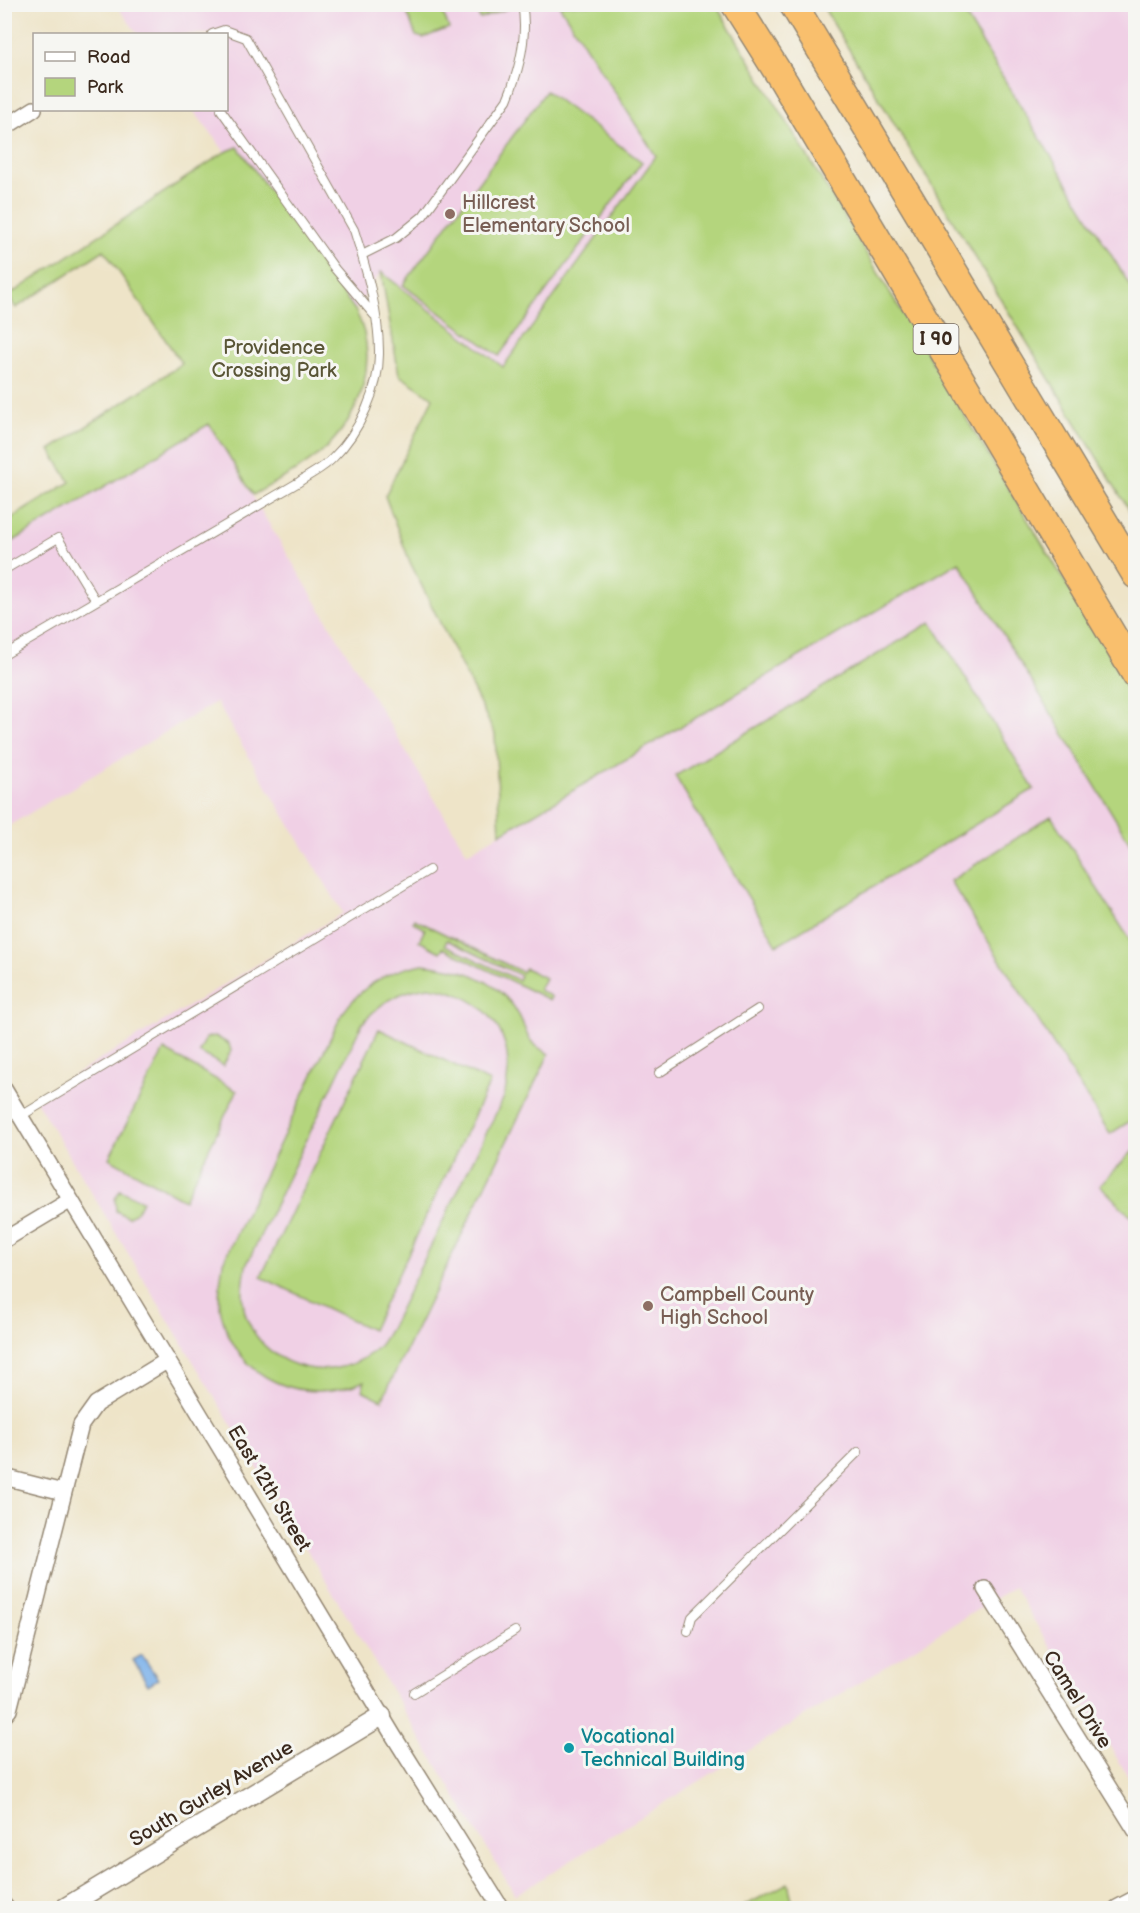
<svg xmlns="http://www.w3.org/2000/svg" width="1140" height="1913" viewBox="0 0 1140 1913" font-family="'Balsamiq Sans',sans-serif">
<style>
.built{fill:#f0d0e5}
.green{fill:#b4d57d;stroke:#78804e;stroke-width:1.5;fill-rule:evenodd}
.water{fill:#7cb1ea;stroke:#5c6e84;stroke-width:1.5}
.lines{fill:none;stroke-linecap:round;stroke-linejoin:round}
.service-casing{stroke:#948773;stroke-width:10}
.minor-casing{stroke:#948773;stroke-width:18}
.tertiary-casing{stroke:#948773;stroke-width:21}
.motorway-casing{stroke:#948773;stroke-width:30}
.service{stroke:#fff;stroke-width:8}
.minor{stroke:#fff;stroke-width:15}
.tertiary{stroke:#fff;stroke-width:18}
.motorway{stroke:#f9bf6d;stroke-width:27}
.education-dot{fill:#8d6e63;stroke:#f6f6f2;stroke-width:2}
.culture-dot{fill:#0f9aa8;stroke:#f6f6f2;stroke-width:2}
.labels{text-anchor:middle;stroke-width:6;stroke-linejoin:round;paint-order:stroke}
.shield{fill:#f6f6f2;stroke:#73675e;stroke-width:1.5}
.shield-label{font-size:18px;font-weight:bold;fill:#3b2a1e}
.education-label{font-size:20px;fill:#785e54;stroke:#f6f6f2;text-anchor:start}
.park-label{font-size:20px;fill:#595536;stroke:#f6f6f2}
.street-label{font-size:20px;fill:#3b2a1e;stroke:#f6f6f2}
.culture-label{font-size:20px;fill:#0d838f;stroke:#f6f6f2;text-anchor:start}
</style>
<rect width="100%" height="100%" fill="#f6f6f2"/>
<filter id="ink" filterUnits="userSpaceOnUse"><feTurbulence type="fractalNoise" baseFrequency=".0167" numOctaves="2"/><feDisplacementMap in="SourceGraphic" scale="12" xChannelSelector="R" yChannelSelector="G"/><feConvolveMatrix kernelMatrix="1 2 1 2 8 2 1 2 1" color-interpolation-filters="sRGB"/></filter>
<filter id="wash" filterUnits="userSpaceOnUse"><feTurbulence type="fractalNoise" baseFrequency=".008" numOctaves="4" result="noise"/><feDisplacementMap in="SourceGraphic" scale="24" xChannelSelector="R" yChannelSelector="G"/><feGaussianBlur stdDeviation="1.35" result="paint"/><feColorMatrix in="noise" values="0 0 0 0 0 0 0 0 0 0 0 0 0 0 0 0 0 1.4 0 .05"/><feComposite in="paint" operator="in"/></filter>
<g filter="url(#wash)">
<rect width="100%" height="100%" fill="#eee4c8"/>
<path class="built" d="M116,5H559L656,156L503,368L381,272L355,310L238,147L225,152L193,110H226V34H138Z
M959,5H1135V294Z
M209,424L467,853L960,562L1135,851V1788L1014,1587L515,1895L35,1099L343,913L216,702L5,828L4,546Z"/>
<path class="green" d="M404,5H440L449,28L423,38L416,36Z
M474,5H510L511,7L480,19Z
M559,5H716L1135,697V851L959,562L500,834L495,734L410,562L385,496L433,398L399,375L381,272L503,367L656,156Z
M822,5H959L1135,294V520Z
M546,91L642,162L499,356L403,285Z
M238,147L355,310C380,356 363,411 327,447C307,467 278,480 253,495L209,424L12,542L5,528V522L70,482L50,450L182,364L104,250L16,308L8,296L225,152Z
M931,622L1034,789L777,945L675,776Z
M1051,816L1135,948V1118L1110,1134L950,881Z
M414,919L522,972L525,968L545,978L539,990L552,997L550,1000L443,948L440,952L419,941L425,929L413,922ZM447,940L520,975L518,980L445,945Z
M423,964C459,968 491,976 514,1007C531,1031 519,1038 549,1054L382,1400L362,1390L365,1381C304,1407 237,1381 221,1313C217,1296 221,1279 223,1262L342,1014C363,984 387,971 423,964ZM429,987C489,995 519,1037 504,1097L390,1329C386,1335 382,1343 377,1348C337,1386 269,1371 248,1321C240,1304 243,1284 246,1266L362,1024C381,1001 400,991 429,987Z
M379,1029L490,1082L372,1330L261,1277Z
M215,1036L229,1044L231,1051L223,1066L199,1052L206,1038Z
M164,1050L237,1091L184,1200L109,1158Z
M1135,1149V1221L1100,1185Z
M120,1190L142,1201L137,1211L128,1217L116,1211L115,1199Z
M788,1883L794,1908H745L744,1906Z"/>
<path class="water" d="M142,1655L158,1679L148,1685L133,1660Z"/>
</g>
<g filter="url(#ink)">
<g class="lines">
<g class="service-casing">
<path id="service" d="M221,110L335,269L374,315
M362,255L396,238L423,216L507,100C519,71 528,35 522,4
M4,570L58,538L96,601
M4,655L299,482C310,474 324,468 333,458C359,433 380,388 379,351C379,312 366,267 354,230L246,38L224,30L212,34
M659,1073L758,1009
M21,1116L429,870
M688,1631L692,1617L858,1452
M414,1693L515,1631"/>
</g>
<g class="minor-casing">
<path id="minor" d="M4,128L34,109
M4,1089L393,1735L501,1908
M4,1240L71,1200
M4,1477L63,1492
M985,1589L1136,1831
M4,1716L9,1710L81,1425L96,1404L168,1360
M4,1905L6,1908
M1117,1908L1136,1898"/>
</g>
<g class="tertiary-casing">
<path id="tertiary" d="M64,1908L382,1716"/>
</g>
<g class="motorway-casing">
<path id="motorway" d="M735,4L784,82L1136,675
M793,4L1136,575"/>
</g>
<use href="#service" class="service"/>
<use href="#minor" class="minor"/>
<use href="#tertiary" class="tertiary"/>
<use href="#motorway" class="motorway"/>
</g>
</g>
<g class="education-dot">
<circle cx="450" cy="214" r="6"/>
<circle cx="648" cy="1306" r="6"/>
</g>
<circle class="culture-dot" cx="569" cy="1748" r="6"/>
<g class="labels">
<rect class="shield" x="913.5" y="324" width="45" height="30" rx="4.5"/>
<g class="shield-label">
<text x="936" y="345">I 90</text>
</g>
<g class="education-label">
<text x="462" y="209">Hillcrest<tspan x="462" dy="23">Elementary School</tspan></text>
<text x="660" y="1301">Campbell County<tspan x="660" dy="23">High School</tspan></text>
</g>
<g class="park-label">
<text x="274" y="354">Providence<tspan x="274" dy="23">Crossing Park</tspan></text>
</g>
<g class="street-label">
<text transform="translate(270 1488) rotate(59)" y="7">East 12th Street</text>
<text transform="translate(1078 1699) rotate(58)" y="7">Camel Drive</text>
<text transform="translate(211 1793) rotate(-31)" y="7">South Gurley Avenue</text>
</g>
<g class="culture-label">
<text x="581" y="1743">Vocational<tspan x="581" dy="23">Technical Building</tspan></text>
</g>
</g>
<rect width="1140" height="1913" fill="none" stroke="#f6f6f2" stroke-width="24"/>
<rect x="33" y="33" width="195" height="78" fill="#f6f6f2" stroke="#aba49d" stroke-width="1.5"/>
<rect x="45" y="52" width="30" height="9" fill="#ffffff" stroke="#aba49d" stroke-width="1.5"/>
<text x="87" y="63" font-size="18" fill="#3b2a1e">Road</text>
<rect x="45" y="78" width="30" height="18" fill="#b4d57d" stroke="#aba49d" stroke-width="1.5"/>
<text x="87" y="93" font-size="18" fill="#3b2a1e">Park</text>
</svg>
